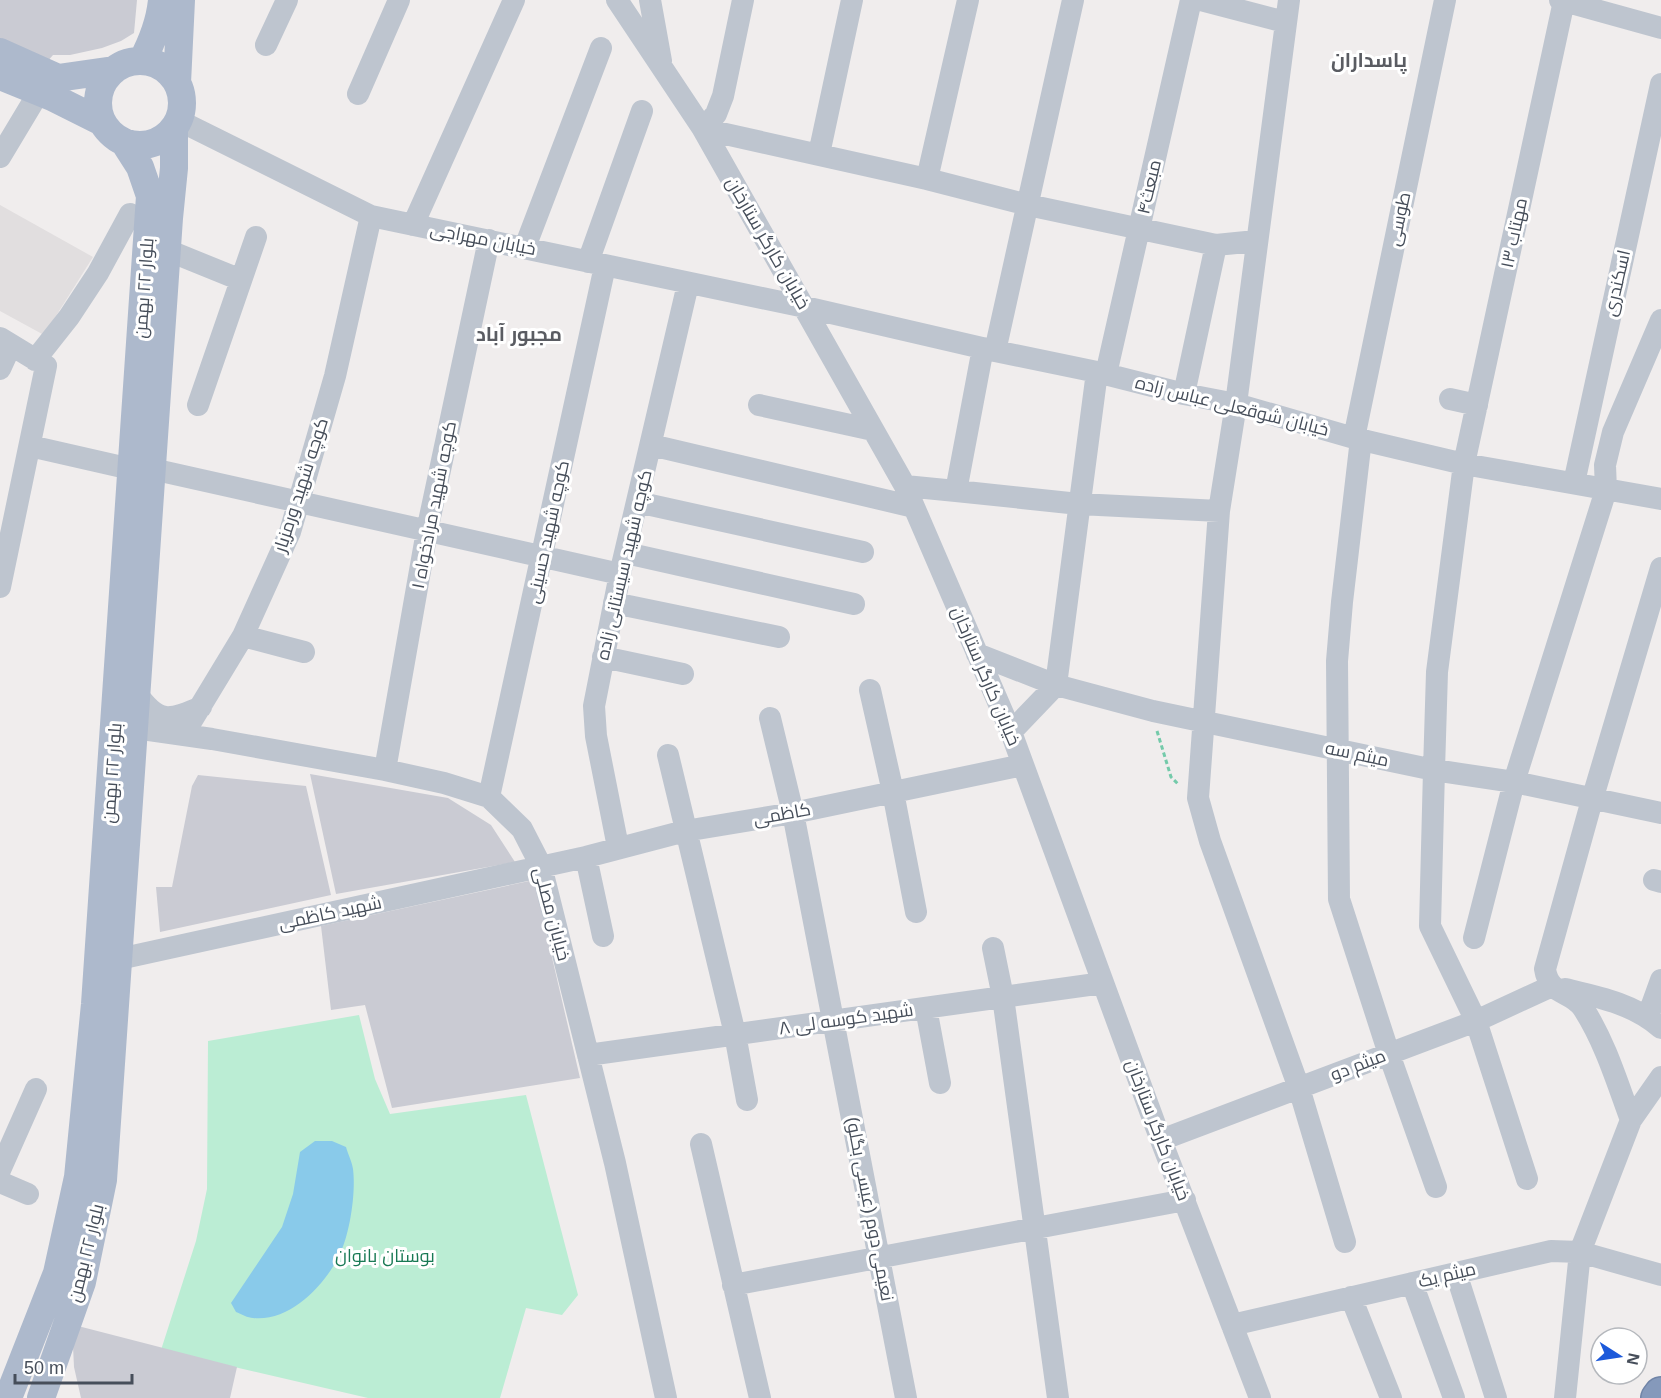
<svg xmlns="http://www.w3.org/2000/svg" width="1661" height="1398" viewBox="0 0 1661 1398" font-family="Arial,Cairo,sans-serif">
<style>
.education{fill:#e1dedf}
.green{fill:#bbedd4}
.water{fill:#89caea}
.building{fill:#cacbd3}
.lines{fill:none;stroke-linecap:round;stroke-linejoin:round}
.highway-casing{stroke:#7084a7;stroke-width:36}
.path{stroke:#74caaa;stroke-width:3;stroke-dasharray:4.5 3;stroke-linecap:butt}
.minor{stroke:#bec5cf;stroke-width:22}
.major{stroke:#adb9cc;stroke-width:28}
.highway{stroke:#8599bb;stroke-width:33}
.labels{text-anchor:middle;stroke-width:6;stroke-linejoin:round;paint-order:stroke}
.street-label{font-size:18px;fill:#464e5a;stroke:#fff}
.park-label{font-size:18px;fill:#187954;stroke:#fff}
.neighbourhood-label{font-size:20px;font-weight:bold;fill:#5a5c62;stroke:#fff}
</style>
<rect width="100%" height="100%" fill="#f0eded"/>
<path class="education" d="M0,205L93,257L44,335L0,311Z"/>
<path class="green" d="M359,1015L375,1079L390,1114L526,1095L578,1295L562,1315L526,1308L500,1398H368L161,1350L196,1241L207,1189L208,1041Z"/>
<path class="water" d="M315,1141H332L346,1147C348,1154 352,1162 353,1169C356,1193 350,1234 339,1256C324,1286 290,1322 253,1318C248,1318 241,1314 236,1312L231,1303L282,1227L293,1194L300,1152Z"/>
<path class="building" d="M0,0H137L134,33L121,41L102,48L70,55H53L40,70L0,52Z
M310,774L448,798L491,825L515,862L336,894Z
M198,775L306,786L331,895L160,932L156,887H172L192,786Z
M534,880L580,1078L392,1108L365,1005L331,1010L321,926Z
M78,1326L237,1367L230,1398H81L74,1367L73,1346Z"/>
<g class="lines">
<g class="highway-casing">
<path id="highway" d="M1658,1398L1661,1394"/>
</g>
<path class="path" d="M1157,731L1171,777L1179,785"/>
<path class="minor" d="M617,0L703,129L905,486L1011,732L1156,1127L1260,1398
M650,0L661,61
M743,0L723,96L716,114L703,129L927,179L1028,205L1216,245L1256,241
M1201,0L1285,22
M1289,0L1236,404L1219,511L1198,798L1210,841L1299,1088L1345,1242
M1560,0L1661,28
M266,45L287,0
M358,94L399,0
M178,120L371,216L805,307L995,351L1097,372L1184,394L1236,404L1354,438L1464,464L1661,499
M819,154L852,0
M0,157L39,92
M927,179L968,0
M413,225L514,0
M525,247L601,48
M167,250L241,280
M588,262L642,111
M0,338L46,366L0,587
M995,351L1073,0
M35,360L69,317L98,273L130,214
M0,369L11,345
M1106,374L1191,0
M1184,394L1216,245
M1450,399L1477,405
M198,405L256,237
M759,405L873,430
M1354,438L1445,0
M1361,439L1342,602L1337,661L1339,899L1389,1054L1436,1187
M651,445L914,507
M30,446L131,469
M152,469L620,574
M1574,483L1661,84
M905,486L956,491L983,348
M956,491L1079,504L1219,511
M637,502L863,552
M626,553L854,604
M614,603L779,637
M243,636L304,652
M977,654L1056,685L1153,711L1434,770L1514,782L1661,813
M603,657L683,674
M1056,685L1097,372
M870,690L893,792L916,912
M137,694C159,724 169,721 201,707
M770,718L793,813L906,1398
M135,728L212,739L385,770L444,783L489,797L522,829L541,866L615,1163L666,1398
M1011,732L1056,685
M183,735L243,636L290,532L335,376L371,216
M668,755L735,1034L747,1100
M385,770L427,531L489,240
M489,797L605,266
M618,847L596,736L594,706L620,574L688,284
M586,857L603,936
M1654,880L1661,882
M1474,938L1514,782L1606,490L1605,465L1613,432L1661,320
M993,948L1003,997L1058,1398
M119,959L586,857L685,831L793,813L1023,765
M1565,989C1599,997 1634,1004 1661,1028
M926,1008L940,1083
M1648,1016L1661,980
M588,1055L1103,983
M1631,1120L1661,1077
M1161,1140L1476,1021L1552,986
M701,1144L760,1398
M0,1170L36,1089
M1527,1179L1476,1021L1430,926L1434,770L1437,672L1464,464L1564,1
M0,1182L28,1194
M1456,1273L1496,1398
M1412,1283L1454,1398
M733,1285L1185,1200
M1351,1297L1391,1398
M1232,1325L1551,1251L1580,1252L1661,1275
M1565,1398L1580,1252L1631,1120C1617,1082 1605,1042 1583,1008C1571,990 1549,996 1545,969L1592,800L1661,568"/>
<path class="major" d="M0,52L58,78L114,70
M142,61C152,42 160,22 162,0
M98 103a42 42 0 1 1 84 0a42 42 0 1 1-84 0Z
M0,76L52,97L102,122
M177,83L181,0
M8,1398L57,1273L78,1177L95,1004L150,196L140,167L124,142
M41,1398L82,1282L103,1180L169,218L174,168V129"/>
<use href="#highway" class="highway"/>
</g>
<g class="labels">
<g class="street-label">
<text transform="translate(1149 187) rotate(-77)" y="6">مبعث۴</text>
<text transform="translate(1399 219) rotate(-78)" y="6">طوسی</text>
<text transform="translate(1514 233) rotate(-78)" y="6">مهتاب ۱۳</text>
<text transform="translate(483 239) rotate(11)" y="6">خیابان مهراجی</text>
<text transform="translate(768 243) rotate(60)" y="6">خیابان کارگر ستارخان</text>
<text transform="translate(1617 283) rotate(-77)" y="6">اسکندری</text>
<text transform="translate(144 288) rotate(-86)" y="6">بلوار ۲۲ بهمن</text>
<text transform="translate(1232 406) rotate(14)" y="6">خیابان شوقعلی عباس زاده</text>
<text transform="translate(301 485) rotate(-72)" y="6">کوچه شهید ورمزیار</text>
<text transform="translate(434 505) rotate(-79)" y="6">۱ کوچه شهید مرادخواه</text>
<text transform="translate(548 532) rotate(-78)" y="6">کوچه شهید حسینی</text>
<text transform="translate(624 565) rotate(-77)" y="6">کوچه شهید سیستانی زاده</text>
<text transform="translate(986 676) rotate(67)" y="6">خیابان کارگر ستارخان</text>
<text transform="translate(1357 754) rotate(12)" y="6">میثم سه</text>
<text transform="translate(112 773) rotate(-86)" y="6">بلوار ۲۲ بهمن</text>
<text transform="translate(782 814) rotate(-10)" y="6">کاظمی</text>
<text transform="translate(330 913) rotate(-12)" y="6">شهید کاظمی</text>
<text transform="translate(552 914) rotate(75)" y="6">خیابان مصلی</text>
<text transform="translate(846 1019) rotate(-8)" y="6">شهید کوسه لی ۸</text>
<text transform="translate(1358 1065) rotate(-21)" y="6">میثم دو</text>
<text transform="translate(1158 1130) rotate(69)" y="6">خیابان کارگر ستارخان</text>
<text transform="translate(870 1209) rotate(79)" y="6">نعیمی دوم (عیسی بگلو)</text>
<text transform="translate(86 1253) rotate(-76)" y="6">بلوار ۲۲ بهمن</text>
<text transform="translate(1447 1275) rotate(-13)" y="6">میثم یک</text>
</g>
<g class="park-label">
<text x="385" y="1262">بوستان بانوان</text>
</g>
<g class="neighbourhood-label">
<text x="1369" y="67">پاسداران</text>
<text x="519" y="341">مجبور آباد</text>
</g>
</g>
<g transform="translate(1619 1356) rotate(102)"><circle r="28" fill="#ffffff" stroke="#b5b8bd" stroke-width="1.5"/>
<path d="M0-4.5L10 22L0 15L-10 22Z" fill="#1c59da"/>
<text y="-9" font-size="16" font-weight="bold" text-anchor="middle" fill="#464e5a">N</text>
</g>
<path d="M15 1374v9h117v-9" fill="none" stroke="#464e5a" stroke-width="3"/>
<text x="24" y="1374" font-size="18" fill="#464e5a" stroke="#ffffff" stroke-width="4.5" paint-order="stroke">50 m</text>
</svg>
